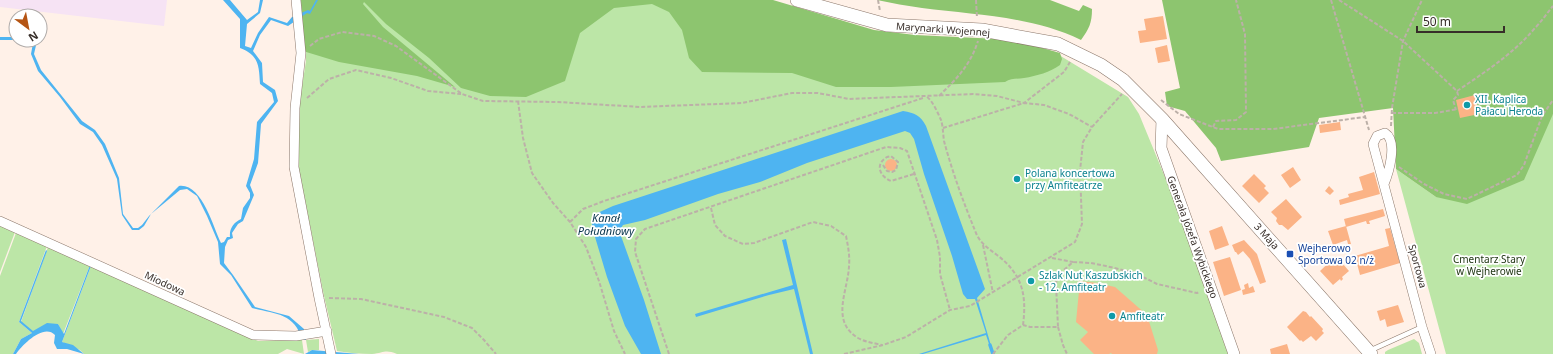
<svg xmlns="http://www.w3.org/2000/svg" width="1553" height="354" viewBox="0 0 1553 354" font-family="'Noto Sans',sans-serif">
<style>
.industrial{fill:#f6e3f4}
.green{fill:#bce6a7}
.forest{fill:#8dc56f}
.water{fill:#4eb4f1}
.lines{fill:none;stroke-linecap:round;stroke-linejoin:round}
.stream{stroke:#4eb4f1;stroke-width:3.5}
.building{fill:#fbb386}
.service-casing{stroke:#8b776a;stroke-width:5.5}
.minor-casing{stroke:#8b776a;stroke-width:10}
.tertiary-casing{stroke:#8b776a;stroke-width:12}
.secondary-casing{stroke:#8b776a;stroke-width:14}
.path{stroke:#bcb0a8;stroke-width:2;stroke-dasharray:4 2;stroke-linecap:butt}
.service{stroke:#fff;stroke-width:4.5}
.minor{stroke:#fff;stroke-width:9}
.tertiary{stroke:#fff;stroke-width:11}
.secondary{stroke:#fff;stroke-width:13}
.culture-dot{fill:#0f9aa8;stroke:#fff;stroke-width:1.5}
.transit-dot{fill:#1a4fb4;stroke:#fff;stroke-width:1.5}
.labels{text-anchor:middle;stroke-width:3.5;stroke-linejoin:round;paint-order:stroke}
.street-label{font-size:10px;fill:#372e29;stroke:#fff}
.culture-label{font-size:10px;fill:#0d838f;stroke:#fff;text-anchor:start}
.transit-label{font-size:10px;fill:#164399;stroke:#fff;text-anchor:start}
.park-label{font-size:10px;fill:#213714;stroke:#fff}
.water-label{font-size:11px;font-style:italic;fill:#07344c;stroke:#fff}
</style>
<rect width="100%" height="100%" fill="#fff1e8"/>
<path class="industrial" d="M0,0H167L164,26L0,7Z"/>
<path class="green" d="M305,0H735L881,35L1059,55L1128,97L1139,114L1179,211L1228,354H397C385,349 384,353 372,354C360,354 348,353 337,351L324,296L298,165V112L306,61Z
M1553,114V354H1446L1396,169L1436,197Z
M0,226L15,232L0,272Z
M16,233L47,246L19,322L32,333L21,339L13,354H0V276Z
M48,247L90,265L63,334L58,324L38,329L33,332L21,322Z
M91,266L258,341L302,340L304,354L287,349L278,354H84L80,350L62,342Z
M319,339V350H312L308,352L306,340Z
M1414,339L1419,343L1422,354H1385V352L1388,350Z"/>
<path class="forest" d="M301,0H773L874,30L915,35L999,39L1039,47L1060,53L1062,59L1060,65C1050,72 1037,76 1024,78C1018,79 1011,78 1005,82L891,87H836L792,73L702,72L689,58L682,30L669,12L652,4L614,8L580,33L565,81L526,97L490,96L461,88L429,58L386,24L364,2L363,4L383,27L455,87L417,76L339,62L303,51Z
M877,0H1050L1079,11L1083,5L1092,9C1092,23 1089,29 1081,40C1031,16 976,15 922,8C907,6 892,3 877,0Z
M1162,0H1553V114L1524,180L1467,204L1436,197L1396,169L1393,108L1319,118L1309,147L1221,161L1216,148L1185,111L1167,106L1165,92L1180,88Z"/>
<path class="water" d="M223,0H230L247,20L258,12L260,0H263L260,13L247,24L245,46L251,48L258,33L269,17L287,23L292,17L308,10L310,11L316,0H318L310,14L307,13L288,26L271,20L260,35L253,51L262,63L263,82L275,90L278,101L261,124L258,163L250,185L254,195L243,221L238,224L232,233L233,238L228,240L225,247L224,263L233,275L255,307L289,316L304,329L306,340H302C295,313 275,314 252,308L231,275L220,264L218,242L207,216L197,196L187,189L180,190L151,214L144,226L139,230H132L122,215L117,179L102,145L93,132L80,124L60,97L38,71L31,54L33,43L21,40H0V37H16V40L37,41L34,54L41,70L82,121L95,130L105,144L119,178L123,214L133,228H138L142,225L149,216L179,186C202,183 213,227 221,243L224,242L227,237H230C229,229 234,222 241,219L243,208L250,198V193L246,186L254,159L257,122L274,102L272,93L260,84C259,66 259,55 240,48V19Z
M903,111C915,113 920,115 926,126L985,289L977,298L992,349L991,350L986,335L923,354H919L986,333L975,299H967L963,294L952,256L924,174L914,139L910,133L905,131L807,163L760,182L718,194L645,220L623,225L620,230L621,236L644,300L661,354H641L625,326L607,277L592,227V218L593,215L613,206Z
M786,239L813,354H810L794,289L769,295L696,317L695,314L793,285L782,240Z
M46,250L47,251L21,321L33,331L47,323L58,324L64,334L90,265L91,266L62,342L73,345L84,354L67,349H57L54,343L55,335C44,323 23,344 16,354H13L21,339L32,333L19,322Z
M312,350L359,354H305Z"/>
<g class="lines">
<path class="stream" d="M990,345L993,354"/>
</g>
<path class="building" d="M1163,16L1167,39L1140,43L1138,31L1146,30L1144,19Z
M1167,45L1170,61L1158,63L1155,48Z
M1475,95L1479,114L1460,118L1456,100Z
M1340,122L1341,130L1320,133L1319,125Z
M885 165a6 6 0 1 1 12 0a6 6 0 1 1-12 0Z
M1293,167L1301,180L1290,188L1281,175Z
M1374,172L1380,194L1340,205L1339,200L1349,197L1348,194L1363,190L1359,177Z
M1254,174L1266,186L1264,188L1269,193L1259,203L1242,186Z
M1329,186L1334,191L1330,195L1325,191Z
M1286,199L1302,217L1288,230L1282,225H1279L1276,221L1277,218L1271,212Z
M1383,209L1385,216L1369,221L1370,224H1367L1366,221L1346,227L1344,219Z
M1222,226L1229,245L1215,250L1209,231Z
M1346,226L1351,244H1348L1347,240L1333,245L1328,231Z
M1390,228L1400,263L1360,275L1355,256L1389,246L1385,229Z
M1244,240L1257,254L1266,282L1260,284L1250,259L1243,251L1238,255L1236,252H1235L1232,245Z
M1336,256L1349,271L1342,277L1343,279L1341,281L1340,279L1333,285L1320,271Z
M1230,257L1241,290L1224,296L1213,262Z
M1079,281L1097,283L1115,287L1147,315L1158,350L1157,354H1112L1111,353L1109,354H1094L1080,340L1088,332L1076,322L1079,291L1075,290L1073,287Z
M1248,283L1249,288L1253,286L1255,292L1243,295L1242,290L1245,289L1244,285Z
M1398,305L1404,322L1387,327L1385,319L1380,321L1377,311Z
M1303,311L1306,312L1310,317L1311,316L1323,329L1322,331L1324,333L1316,341L1311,336L1303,342L1301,340L1300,341L1287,327Z
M1287,344L1290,354H1271L1270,349Z"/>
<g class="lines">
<g class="service-casing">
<path id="service" d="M1369,351L1422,327"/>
</g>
<g class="minor-casing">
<path id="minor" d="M296,0L301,53L295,108L294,167L319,298L331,354
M1384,184C1389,172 1398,141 1385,133L1377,136L1373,144L1422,327L1431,354
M0,221L253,335L296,336L327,331"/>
</g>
<g class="tertiary-casing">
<path id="tertiary" d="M1162,119L1161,148L1234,354"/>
</g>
<g class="secondary-casing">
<path id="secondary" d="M797,0L887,25L982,30L1058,44L1101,65L1123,80L1162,119L1371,354"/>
</g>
<path class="path" d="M878,0L880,11
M976,0L977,18
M1331,0L1369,130
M1339,0L1403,41L1457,91L1458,95L1453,100L1456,110
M310,46L319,39L342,32L374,36L396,46L462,94L483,101L558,102L640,107L742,103L792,93H818L849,99L973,94L997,96L1024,103L1064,72L1070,62
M1457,91C1485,72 1513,54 1535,28C1542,21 1547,13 1553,6
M939,96C957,78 970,66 978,41
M927,97C932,100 938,113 941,120C943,126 943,134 944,141C952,171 964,204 976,233C980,243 989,249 997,255C1022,274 1027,294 1023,325
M307,98L329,79L356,70L391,78L428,91L461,94
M1161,100L1179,114L1218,129H1273L1365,117
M518,101L523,138L532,173L553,203L570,222L586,247L599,281L614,331L625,354
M1392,113H1435L1458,109
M1391,126L1392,108L1403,41L1422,0
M1213,127L1216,121L1236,120L1246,112L1245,34L1236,0
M943,128L1024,103L1044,105L1069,114L1092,127
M883,165L887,171L892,172L896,170L898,162L891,156L887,157C875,164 879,176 891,181L914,174
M1399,167L1424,184L1444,194L1467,199L1517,175L1524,165L1542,116L1553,100
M711,208L715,225L725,236L743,244L754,243L813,222L831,226L846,236C848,246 850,256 849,266C848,291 830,321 858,338C865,342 874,343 882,345
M570,222L583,209L604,201L923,98
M983,245L993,293
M1052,258L1073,262
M329,298L361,299L444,317L472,328L484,340L496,354
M1058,327L1063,345L1067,354
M669,354L635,252L636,239L645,229L886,147L900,148L907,151L937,240L940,257V274L950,310
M844,354L883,345L906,337L950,310L970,306L1075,242L1082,224L1080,171L1083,142L1092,127L1122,94
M993,354L1008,335L1023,325L1030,327H1058L1056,284L1057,276L1073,262L1091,263L1106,266L1135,273L1157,284L1197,293L1200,292"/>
<use href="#service" class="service"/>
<use href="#minor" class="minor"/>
<use href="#tertiary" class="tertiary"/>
<use href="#secondary" class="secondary"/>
</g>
<g class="culture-dot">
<circle cx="1467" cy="105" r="4"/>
<circle cx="1017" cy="179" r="4"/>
<circle cx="1031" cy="281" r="4"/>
<circle cx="1112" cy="316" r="4"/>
</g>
<rect class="transit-dot" x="1286" y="250" width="8" height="8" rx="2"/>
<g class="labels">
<g class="street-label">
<text transform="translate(943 29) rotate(4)" y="4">Marynarki Wojennej</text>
<text transform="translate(1267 236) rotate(48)" y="4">3 Maja</text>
<text transform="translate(1193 237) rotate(70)" y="4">Generała Józefa Wybickiego</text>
<text transform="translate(1418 266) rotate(75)" y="4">Sportowa</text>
<text transform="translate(165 283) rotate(25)" y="4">Miodowa</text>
</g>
<g class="culture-label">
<text x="1475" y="103">XII. Kaplica<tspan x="1475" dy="12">Pałacu Heroda</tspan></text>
<text x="1025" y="177">Polana koncertowa<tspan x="1025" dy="12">przy Amfiteatrze</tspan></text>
<text x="1039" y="279">Szlak Nut Kaszubskich<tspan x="1039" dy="12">- 12. Amfiteatr</tspan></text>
<text x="1120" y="320">Amfiteatr</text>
</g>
<g class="transit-label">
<text x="1298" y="252">Wejherowo<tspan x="1298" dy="12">Sportowa 02 n/ż</tspan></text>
</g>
<g class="park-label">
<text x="1489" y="263">Cmentarz Stary<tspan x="1489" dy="12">w Wejherowie</tspan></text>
</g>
<g class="water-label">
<text x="606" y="222">Kanał<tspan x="606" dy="13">Południowy</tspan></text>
</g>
</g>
<g transform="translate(28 28) rotate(148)"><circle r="19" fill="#ffffff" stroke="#afaba9"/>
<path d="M0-3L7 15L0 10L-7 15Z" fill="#b55413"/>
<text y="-6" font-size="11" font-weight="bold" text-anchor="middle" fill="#372e29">N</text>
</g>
<path d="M1417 26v6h87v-6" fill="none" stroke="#372e29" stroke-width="2"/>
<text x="1423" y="26" font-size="12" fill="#372e29" stroke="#ffffff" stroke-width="3" paint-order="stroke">50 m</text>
</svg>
